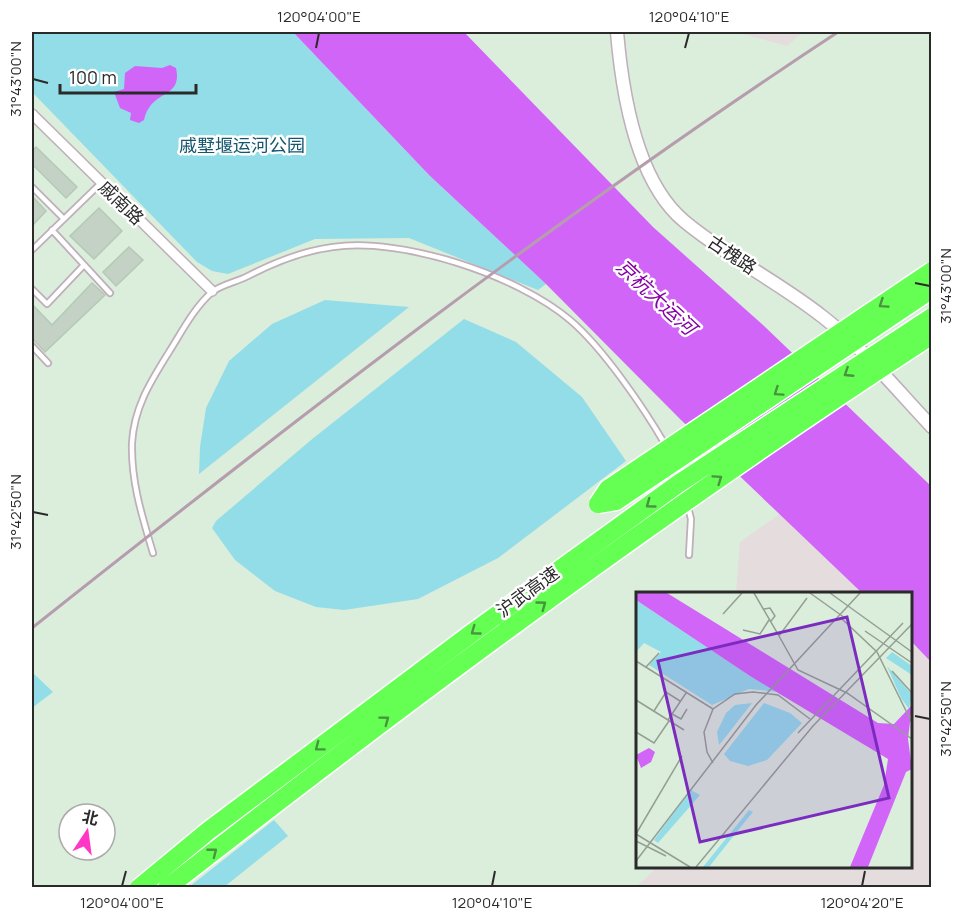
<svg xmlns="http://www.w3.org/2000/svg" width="963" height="919" viewBox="0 0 963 919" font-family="Manrope,'Noto Sans SC',sans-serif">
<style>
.industrial{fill:#e5dcde}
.green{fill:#93dde8}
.water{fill:#d165f8}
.building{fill:#c3d2c5;stroke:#b4c9b6;stroke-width:1.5}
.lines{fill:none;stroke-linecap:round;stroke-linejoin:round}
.service-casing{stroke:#bfafba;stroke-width:8}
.minor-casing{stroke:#bfafba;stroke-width:12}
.tertiary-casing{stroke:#bfafba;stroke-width:15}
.service{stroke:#fff;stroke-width:4.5}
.minor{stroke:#fff;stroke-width:9}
.tertiary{stroke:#fff;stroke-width:12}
.rail{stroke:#b69dae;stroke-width:3}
.motorway-bridge-casing{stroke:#fff;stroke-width:21;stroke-linecap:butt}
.motorway-bridge{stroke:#65ff54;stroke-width:18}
.oneway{stroke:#48943f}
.ticks{fill:none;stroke:#2a2a2a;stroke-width:2}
.labels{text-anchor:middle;stroke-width:5;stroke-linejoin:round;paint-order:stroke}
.park-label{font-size:18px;fill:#14566d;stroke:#fff}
.street-label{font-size:18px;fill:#2a2a2a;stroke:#fff}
.water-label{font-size:20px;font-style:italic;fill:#8603a5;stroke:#fff}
.inset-road{fill:none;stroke:#949f94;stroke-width:1.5}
.view{fill:#7b2cbf;fill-opacity:0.15;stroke:#7b2cbf;stroke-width:3}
.inset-edge{fill:none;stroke:#2a2a2a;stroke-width:3}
.neatline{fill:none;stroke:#2a2a2a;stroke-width:2}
.ticks-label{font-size:15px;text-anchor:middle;fill:#2a2a2a}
</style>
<rect width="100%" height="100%" fill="#dbeddb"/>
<path class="industrial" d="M736,32H803L787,46Z
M781,513L862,593H736L740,542Z
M911,641L931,662V887L635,888L657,867L910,866Z"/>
<path class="green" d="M32,32H293L429,175L546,284L538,290L409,238L315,239L228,274L212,271L197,262L32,92Z
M325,300L409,307L199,474L200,447L206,408L229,361L272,324Z
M464,319L516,342L582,397L626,461L498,558L418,599L344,610L316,607L275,591L235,560L212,528L216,521L311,440Z
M32,672L53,692L32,708Z
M274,820L288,836L224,887H189Z"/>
<path class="water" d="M293,32H464L653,227L763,325L931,486V662L911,641L910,594L862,593L680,419L546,284L429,175Z
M170,65L176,68C183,100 151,88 144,120L139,123L130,120L131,113L120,108L114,92L124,89L125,73L135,66L162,68Z"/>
<path class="building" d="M36,147L77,187L66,198L32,164V152Z
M32,196L46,211L32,226Z
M99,208L122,231L94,259L70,236Z
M129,247L143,260L116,286L103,272Z
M92,283L105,295L45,352L32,338V304L52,325Z"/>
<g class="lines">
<g class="service-casing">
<path id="service" d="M32,187L64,219
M52,230L110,293
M32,250L101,183
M32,289L47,304L84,265
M32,346L48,363
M688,507L691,519L689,555
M153,553C142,516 131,482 132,443C134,407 151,381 169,352C181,333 194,308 211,293C219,285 237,282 248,276C275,262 302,251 333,247C402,237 517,275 570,320C603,348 644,408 666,446"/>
</g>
<g class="minor-casing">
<path id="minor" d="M32,114L212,291"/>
</g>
<g class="tertiary-casing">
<path id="tertiary" d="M617,32C622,91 636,181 684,221C727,257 779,282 823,317C864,349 896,389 932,427"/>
</g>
<use href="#service" class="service"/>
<use href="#minor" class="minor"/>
<use href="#tertiary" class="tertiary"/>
<path class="rail" d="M32,628C294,420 558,216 838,32"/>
<g class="motorway-bridge-casing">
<path id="motorway-bridge" d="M598,504L608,489L932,271
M598,504L616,501L932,289
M139,888L208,831L472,633L678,484L932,317
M167,888C415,694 668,507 932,335"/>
</g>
<use href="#motorway-bridge" class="motorway-bridge"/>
</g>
<defs><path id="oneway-chevron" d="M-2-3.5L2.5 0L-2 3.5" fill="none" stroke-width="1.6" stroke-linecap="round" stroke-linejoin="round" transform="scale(1.5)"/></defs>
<g class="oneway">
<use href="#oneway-chevron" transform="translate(883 304) rotate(146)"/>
<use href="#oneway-chevron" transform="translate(848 373) rotate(147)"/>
<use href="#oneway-chevron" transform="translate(778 392) rotate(146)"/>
<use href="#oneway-chevron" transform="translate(718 479) rotate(-35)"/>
<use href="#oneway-chevron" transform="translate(650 504) rotate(144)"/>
<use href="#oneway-chevron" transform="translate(542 605) rotate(-36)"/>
<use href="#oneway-chevron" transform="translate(475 631) rotate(144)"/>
<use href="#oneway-chevron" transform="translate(385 720) rotate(-37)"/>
<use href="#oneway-chevron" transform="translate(319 747) rotate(143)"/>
<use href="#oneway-chevron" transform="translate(213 852) rotate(-38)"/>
</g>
<path class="ticks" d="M316,48L319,33M685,48L689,33M33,79L48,83M915,283L930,286M33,512L48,515M915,716L930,719M122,886L126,871M492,886L495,871M862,886L865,871"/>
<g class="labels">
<g class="park-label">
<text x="242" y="152">戚墅堰运河公园</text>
</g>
<g class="street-label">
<text transform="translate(121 203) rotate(44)" y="6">戚南路</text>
<text transform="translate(732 255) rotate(34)" y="6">古槐路</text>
<text transform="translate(528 592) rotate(-36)" y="6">沪武高速</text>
</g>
<g class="water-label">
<text transform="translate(656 297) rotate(43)" y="7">京杭大运河</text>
</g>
</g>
<g transform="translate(636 592)">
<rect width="276" height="276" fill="#dbeddb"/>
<path d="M0,8L114,84L142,100L113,97L76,113L13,73L25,60L8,51L0,60ZM256,60L276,74V83L250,66ZM251,74L276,103L273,117L265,106ZM116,111L92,142L83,153L81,140L90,121L99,113ZM128,111L154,121L166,131L131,168L112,174L94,169L88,162ZM55,198L64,203L22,251L18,248ZM113,218L117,220L103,237L73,275H67Z" fill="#93dde8"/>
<path d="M0,1H31L242,131L258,132L276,113L272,147L276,177L270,180L232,275H214L248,193L252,167L114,84L0,8ZM13,156L19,160L15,170L5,176L0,163Z" fill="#d165f8"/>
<path class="inset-road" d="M118,1L143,44L171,6M174,1L209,26M194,1L276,60M128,17L134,16L139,24L135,29M87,22L106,1M206,27L241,60L276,131M107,38L124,42L133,28M229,39L276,71M143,44L162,78L211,101L276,147M0,69L77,117M10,75L23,61M256,79L276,101M0,108L48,138M18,119L30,100L44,109M36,122L45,127L51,117M32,128L50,101M0,140L18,151L33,129M162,141L267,31M77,171L71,160L68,140L77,117L99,102L117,100L142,103L174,127M0,242L46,164M0,242L54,275M0,249L30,264M0,269L120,113L224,1M60,275L177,134L276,32"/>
<path class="view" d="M211,25L253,206L64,250L22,69Z"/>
<rect width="276" height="276" class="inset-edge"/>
</g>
<rect width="963" height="919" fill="none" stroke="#ffffff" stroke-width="66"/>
<g transform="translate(87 832) rotate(13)"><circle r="28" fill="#ffffff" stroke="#aaaaaa" stroke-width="1.5"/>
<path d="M0-4.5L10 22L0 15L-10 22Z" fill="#ff36c6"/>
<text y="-9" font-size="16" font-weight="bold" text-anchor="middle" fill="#2a2a2a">北</text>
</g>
<path d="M60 84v9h136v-9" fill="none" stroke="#2a2a2a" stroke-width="3"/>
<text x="69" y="84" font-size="18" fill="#2a2a2a" stroke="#ffffff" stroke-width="4.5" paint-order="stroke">100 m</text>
<rect x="33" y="33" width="897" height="853" class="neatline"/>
<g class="ticks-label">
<text x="319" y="22">120°04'00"E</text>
<text x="689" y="22">120°04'10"E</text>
<text transform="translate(16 79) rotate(-90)" y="5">31°43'00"N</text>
<text transform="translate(946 286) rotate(-90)" y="5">31°43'00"N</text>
<text transform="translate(16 512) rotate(-90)" y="5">31°42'50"N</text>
<text transform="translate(946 719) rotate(-90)" y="5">31°42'50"N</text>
<text x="122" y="908">120°04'00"E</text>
<text x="492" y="908">120°04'10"E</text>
<text x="862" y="908">120°04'20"E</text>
</g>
</svg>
